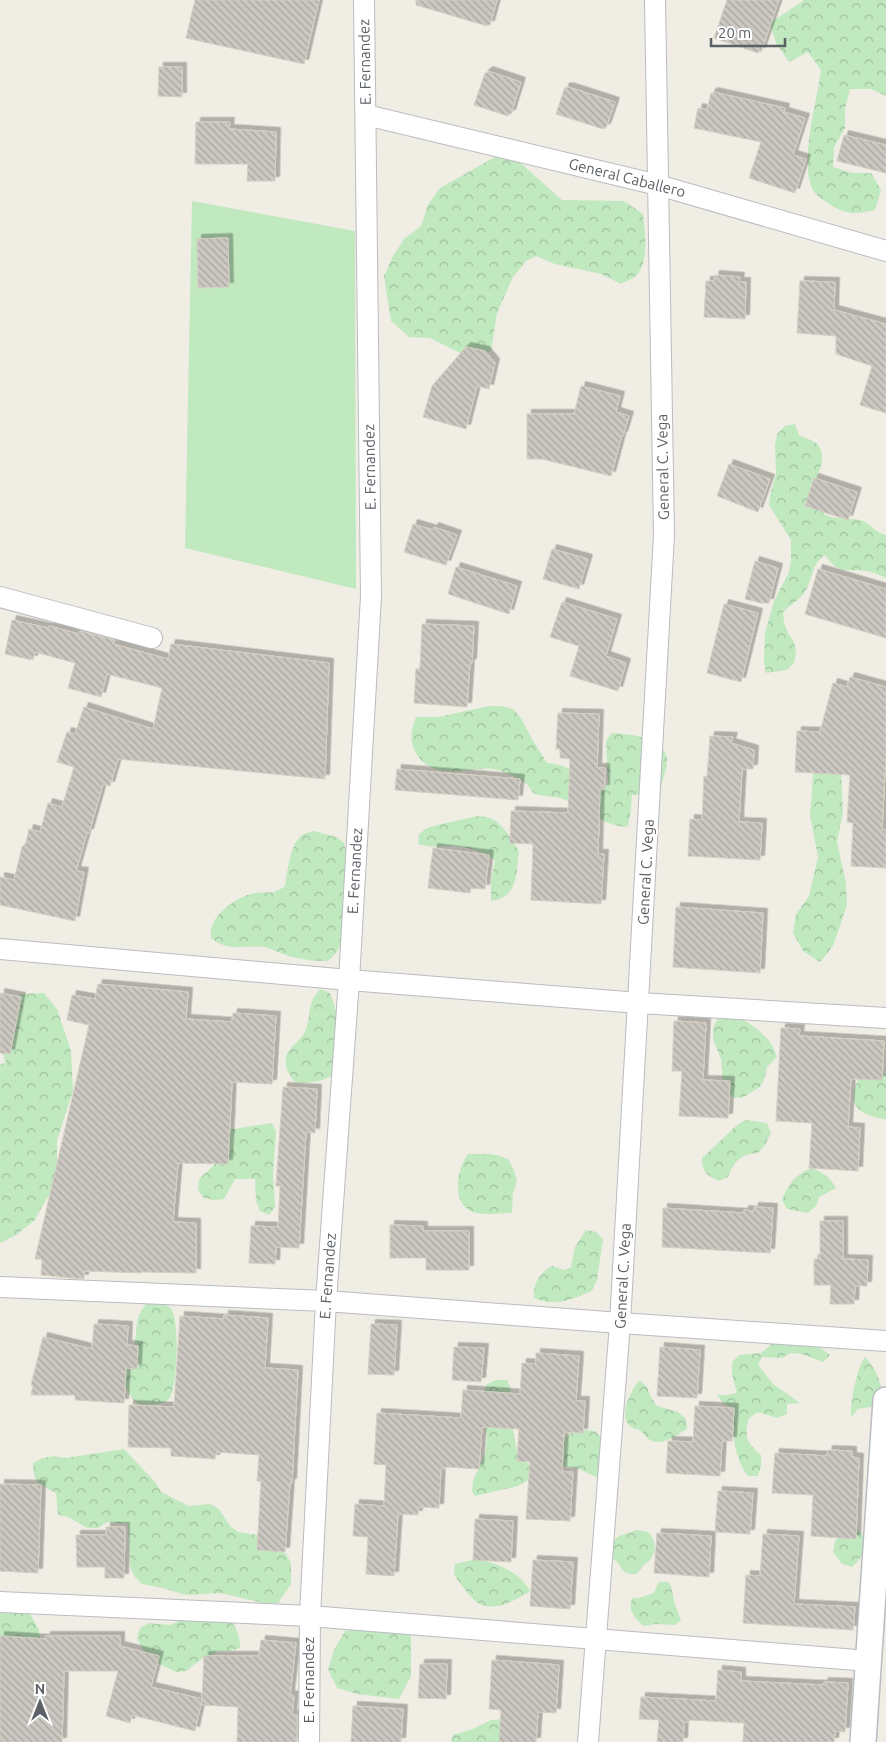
<svg xmlns="http://www.w3.org/2000/svg" width="886" height="1742" viewBox="0 0 886 1742" font-family="Ubuntu,sans-serif">
<style>
.forest{fill:url(#forest-crowns)}
.green{fill:#c0e9bf}
.building{fill:url(#building-back-hatch);stroke:#d5cec2;filter:url(#shadow)}
.lines{fill:none;stroke-linecap:round;stroke-linejoin:round}
.minor-casing{stroke:#b9bcc1;stroke-width:22}
.tertiary-casing{stroke:#b9bcc1;stroke-width:28}
.minor{stroke:#fff;stroke-width:20}
.tertiary{stroke:#fff;stroke-width:25}
.labels{text-anchor:middle;stroke-width:4;stroke-linejoin:round;paint-order:stroke}
.street-label{font-size:15px;fill:#5c6166;stroke:#fff}
</style>
<defs>
<pattern id="forest-crowns" width="20" height="18" patternUnits="userSpaceOnUse" patternTransform="scale(1.25)"><rect width="20" height="18" fill="#c0e9bf"/><path d="M2 6a3 3 0 1 1 6 0M12 15a3 3 0 1 1 6 0" fill="none" stroke="#9fc09f"/></pattern>
<pattern id="building-back-hatch" width="6" height="6" patternUnits="userSpaceOnUse" patternTransform="scale(1.25)"><rect width="6" height="6" fill="#cbc7c1"/><path d="M-1 5l2 2M0 0l6 6M5-1l2 2" fill="none" stroke="#a8a5a1"/></pattern>
<filter id="shadow"><feDropShadow dx="4.5" dy="-4.5" stdDeviation="0" flood-color="#0004"/></filter>
</defs>
<rect width="100%" height="100%" fill="#f0ede4"/>
<path class="forest" d="M804,0H886V96L871,89H850L845,109V128L834,147L833,167L852,173H871L881,190L875,210C855,214 847,216 828,203C824,200 819,198 816,194C796,173 818,97 821,70L808,52L789,62L776,43L770,23Z
M495,157L515,158L562,200L624,201L643,214C645,231 649,259 638,274C635,278 626,281 621,284L601,274L555,264L536,256L526,261L513,277L497,313L491,351L470,358L430,338L409,337L391,321L384,276L393,256L404,239L421,226L428,205L440,188Z
M795,424L799,435C805,438 816,441 819,446C827,458 818,472 815,483C813,491 816,506 822,512C833,522 850,516 863,521C872,525 874,532 886,535V578C881,576 876,573 871,572C849,566 842,579 825,555C811,564 814,576 806,590C801,599 790,605 783,612L784,623L788,633L794,642L796,652L794,663L787,670L766,673L764,663L765,633L774,601L789,572L791,561V540L769,505L770,496L776,474L775,445L777,434L785,426Z
M489,706H501L513,709L521,718L532,739L547,763C567,764 581,775 597,786L608,784L606,741L612,733C629,734 665,737 667,759C668,765 661,786 659,793L632,795L630,817L627,827C598,825 588,807 563,799C553,795 545,798 533,793C529,785 525,782 517,778C509,774 500,770 492,769C486,768 478,769 472,770C449,773 427,774 415,751C409,741 412,727 416,717H438Z
M840,751L843,812L837,842L846,883L847,905L833,946L820,962L803,951L793,933L796,914L809,896L818,857L810,816L813,775L820,755Z
M478,816C500,816 508,834 519,851C516,874 519,897 491,901V881L495,860C481,852 470,847 454,846C441,846 430,848 418,844L419,834L427,828L437,825Z
M314,831L336,837L344,843C353,876 358,937 328,961C314,961 300,960 286,955C278,953 271,948 264,947C244,945 228,952 211,938C211,934 210,930 212,926C218,910 239,896 255,893C270,891 271,896 285,886C288,870 289,846 302,835C305,833 310,832 314,831Z
M320,989L330,993C342,1022 339,1044 336,1074C323,1081 310,1084 295,1082C289,1075 284,1067 286,1057C288,1047 303,1040 306,1029C312,1012 306,1005 320,989Z
M44,993L57,1009L71,1051L73,1091L57,1140V1165L54,1186L34,1221L16,1235L0,1243V1064L6,1063L0,1047V1020L5,1007L21,994Z
M726,1012C739,1015 761,1030 770,1042C773,1046 775,1052 777,1057L767,1067L765,1077L761,1086L744,1097L734,1098L726,1091L723,1081L721,1059L713,1039V1028L718,1018Z
M879,1073L886,1074V1119C857,1116 844,1102 861,1075Z
M745,1120L767,1123L771,1133L765,1145L758,1153C741,1154 734,1161 728,1177L719,1181C706,1175 702,1172 702,1158L736,1126Z
M272,1123L276,1132L273,1175L275,1207L269,1215L260,1211L256,1201L255,1179H235L224,1199L214,1200L204,1198L198,1190L199,1179L214,1165V1144L227,1130Z
M468,1154H490L500,1156L509,1160L514,1170L517,1181L513,1193L512,1213C500,1213 485,1216 473,1212C450,1203 457,1169 468,1154Z
M811,1168C823,1172 830,1177 836,1188L819,1197L816,1206L808,1213L787,1209L782,1200C788,1184 795,1175 811,1168Z
M586,1230L596,1232L603,1239L597,1280L592,1291C570,1300 557,1307 534,1298C533,1284 539,1273 552,1266L564,1270L571,1267L575,1247Z
M158,1302C162,1304 168,1305 171,1309C180,1319 178,1391 168,1400C161,1406 147,1404 138,1404C127,1395 120,1380 126,1365C128,1359 132,1353 134,1347C139,1328 132,1321 147,1303Z
M778,1339L821,1348L830,1355L823,1362L802,1354L791,1353L782,1358L762,1357L758,1365L773,1384L800,1403L787,1404V1414L777,1418L758,1412L749,1418C744,1437 746,1442 761,1455V1466L758,1476H748C740,1466 735,1451 734,1437C733,1427 735,1419 732,1408L723,1403L717,1395H727L737,1393L732,1374V1362L739,1355L761,1353Z
M865,1357C878,1371 883,1386 883,1405L858,1409L851,1417C850,1403 857,1368 865,1357Z
M496,1380H507L511,1389L508,1419L513,1429L517,1452L536,1472L534,1477L518,1486L475,1496L472,1491L473,1481L486,1451L487,1435L479,1404L487,1384Z
M639,1380L647,1387L651,1397L657,1406L678,1412L686,1419L687,1429C678,1434 668,1442 658,1442C649,1442 647,1437 642,1432C639,1429 634,1429 631,1427C617,1415 631,1392 639,1380Z
M585,1430L595,1431L602,1438L607,1482L577,1468L567,1467L556,1463C559,1443 562,1432 585,1430Z
M124,1449L156,1483L161,1492L189,1506L210,1504L219,1509L230,1526L238,1532L258,1535L286,1554L291,1563V1584L278,1603L267,1604L221,1593L186,1595L163,1588L142,1584L134,1576L130,1566L128,1524L107,1522L98,1528H87L68,1517L58,1515L56,1493C39,1484 33,1483 33,1463L43,1458L54,1456L65,1458Z
M847,1527L858,1530L868,1542L866,1552L852,1567L842,1564L833,1552L835,1541Z
M637,1530L648,1532C657,1540 657,1554 648,1562C646,1564 643,1565 642,1567C640,1569 639,1572 637,1574C622,1575 624,1569 616,1561C614,1559 611,1558 608,1557C612,1535 617,1537 637,1530Z
M476,1559C496,1562 521,1573 530,1591C515,1601 490,1615 474,1600C467,1593 460,1583 454,1575L455,1564Z
M662,1582H668L671,1586L675,1605L681,1620L675,1625L655,1624L644,1626C635,1619 626,1609 633,1598H639L654,1593L658,1583Z
M0,1602L29,1612L39,1630L40,1640L0,1638Z
M189,1617L230,1619C237,1629 240,1636 240,1648L229,1651H218L214,1654L204,1657L186,1671L176,1672L147,1658L137,1638L140,1628L149,1623L170,1625Z
M392,1624L411,1633V1676L399,1699L357,1694L337,1688L328,1669L334,1650L345,1631Z
M501,1719L536,1720L537,1730L531,1739L525,1742H451L453,1735L473,1729L491,1720Z"/>
<path class="green" d="M192,201L355,231L356,589L185,548Z"/>
<path class="building" d="M195,0H319L304,64L186,38Z
M416,0H497L490,25H487V26L416,5Z
M727,0H779L761,52L759,51L758,53L714,38Z
M159,67H182V97L158,96Z
M488,71L521,82L511,114H509L508,116L474,105L485,73H487Z
M565,87L567,88L568,87L615,102L606,128H604L603,129L556,114Z
M713,92L785,108L784,112L805,118L793,155L806,159L795,193L749,178L761,142L694,128L698,108L707,110L711,93L713,94Z
M196,122H230L229,129L276,132L275,181H247L248,164H195Z
M844,135L886,145V173L837,161Z
M228,238L229,287L198,288L197,239Z
M715,275L740,277L739,282H746L745,319L704,317L706,281H714Z
M800,281L835,282L834,310L886,324V413L860,405L872,366L836,354V336L797,333Z
M466,347L485,351L495,363L489,389L477,386L466,429L423,417L432,386Z
M581,386L620,396L616,412L629,416L623,436L622,435L611,476L542,459H527V414H574Z
M729,464L770,479L758,512L717,496Z
M814,478L857,492L848,520L805,506Z
M413,524L433,530L434,527L457,535L446,565L404,552Z
M552,549L588,559L579,589L543,579Z
M755,561L778,568L769,603H761L745,599Z
M456,567L517,586L509,614L448,594Z
M818,569L886,589V638L805,614Z
M562,602L617,619L606,656L626,663L618,691L570,676L579,646L550,637Z
M724,604L758,613L741,682L707,673Z
M12,620L48,628L49,626L79,634L80,631L115,640L113,644L168,659L171,644L329,663L325,779L118,759L110,786L103,784L89,833H87L76,871L84,872L75,921L0,905V877L14,880L22,847L26,843L29,829L40,832L48,803L62,807L74,767L57,762L67,732L75,734L84,707L153,729L162,688L107,674L101,697L68,688L75,663L35,652L33,660L5,654Z
M422,624L474,626L472,663H470L467,707L414,703L416,669H420Z
M850,677L886,687V754L882,830H886V868L851,866L853,823L847,822L850,775L795,772L797,731L820,732L833,683L847,687Z
M558,713L599,714L597,768H605V789H600L598,854H604L601,904L531,900L533,844L510,843L511,811L568,813L570,759L560,758V749H556Z
M710,736L733,737L731,743L754,750L753,769H742L739,822L762,823L760,860L688,856L690,819L702,820L704,776L707,777Z
M397,769L520,779L518,800L395,790Z
M433,848L489,855L485,889L471,888L470,893L428,888Z
M676,907L763,913L760,973L673,967Z
M98,984L188,992L186,1019L232,1022L233,1013L276,1016L272,1084L232,1082L228,1164L178,1163L173,1222L196,1223V1273L141,1272V1273L84,1271V1279L71,1278L41,1275L42,1259H35L89,1025L67,1020L72,995L95,999Z
M0,993L21,997L10,1054L0,1053Z
M674,1021L706,1023L703,1080L730,1081L728,1118L679,1116L682,1071H672Z
M781,1028L800,1029L799,1036L884,1041L882,1080L851,1079L848,1127L860,1128L858,1171L809,1168L812,1123L776,1121Z
M283,1087L317,1089L315,1133L306,1132L299,1248L276,1247L275,1264L249,1263L251,1226L278,1227L280,1186H276Z
M754,1207L773,1208L770,1253L662,1247L663,1208L744,1213V1210L754,1211Z
M820,1221H843V1259L868,1260L867,1286H855L854,1304H830L831,1285H814V1259H820Z
M390,1225L423,1226V1231H469V1270H426V1258H390Z
M224,1315L268,1318L265,1368L298,1370L292,1483H290L285,1552L257,1550L261,1481H257L259,1455L216,1452L215,1459L171,1456V1448L128,1447L129,1405L174,1407L180,1316L224,1319Z
M94,1324L128,1326L127,1345L138,1346L137,1369L126,1368L124,1403L75,1400V1395H31L33,1385H31L43,1337L92,1349Z
M371,1324L397,1325L394,1375L368,1374Z
M454,1347L484,1348L481,1382L452,1380Z
M660,1347L700,1350L697,1398L657,1396Z
M536,1353L579,1356L576,1401H585L583,1433L564,1432L562,1472H573L570,1521L526,1519L530,1462L517,1461L519,1429L482,1427L479,1469L445,1467V1469L441,1468L439,1508L418,1507V1515L398,1514L394,1576L366,1574L368,1537L353,1536L355,1504L384,1506L386,1465L374,1464L377,1413L461,1418L463,1390L520,1394L522,1363L536,1364Z
M695,1406L734,1408L732,1441H722L720,1476L666,1473L668,1441L693,1442Z
M828,1450L852,1451V1457L859,1458L856,1539L811,1536L813,1495L772,1493L775,1453L827,1456Z
M0,1484L41,1485L38,1573L0,1571Z
M718,1491L753,1493L750,1534L715,1532Z
M475,1519L513,1521L511,1562L473,1560Z
M106,1527H125L124,1578H105V1567H77L76,1535H106Z
M657,1533L711,1536L709,1577L654,1573Z
M763,1534L799,1536L794,1604L855,1607L853,1630L743,1623L746,1575L760,1576Z
M533,1560L573,1562L570,1609L530,1606Z
M0,1636L46,1639V1636H120V1646L159,1656L151,1687L202,1699L204,1656H259L261,1640L296,1643L290,1695L294,1696L292,1715H297V1742H237L238,1707L202,1705V1699L195,1731L132,1715L130,1723L106,1716L118,1671H64L62,1742H0Z
M492,1660L559,1665L556,1713L538,1712L536,1742H499L501,1710L489,1709Z
M420,1664H447L446,1699L418,1698Z
M718,1670L741,1672V1681L823,1685L824,1682L848,1683L845,1732L835,1731L834,1742H743L744,1723L690,1720L689,1722H684L683,1742H657L659,1720L639,1719L641,1697L716,1701Z
M353,1706L403,1709L401,1742H351Z"/>
<g class="lines">
<g class="minor-casing">
<path id="minor" d="M366,115L658,185L886,251
M0,597L152,638
M0,949L349,980L639,1003L886,1018
M0,1287L326,1301L620,1323L886,1341
M0,1602L310,1616L869,1661
M309,1742L310,1616L326,1301L349,980L371,596L364,0
M588,1742L620,1323L664,535L655,0"/>
</g>
<g class="tertiary-casing">
<path id="tertiary" d="M863,1742L886,1400"/>
</g>
<use href="#minor" class="minor"/>
<use href="#tertiary" class="tertiary"/>
</g>
<g class="labels">
<g class="street-label">
<text transform="translate(365 62) rotate(-91)" y="5">E. Fernandez</text>
<text transform="translate(627 178) rotate(14)" y="5">General Caballero</text>
<text transform="translate(370 467) rotate(-91)" y="5">E. Fernandez</text>
<text transform="translate(663 467) rotate(-91)" y="5">General C. Vega</text>
<text transform="translate(355 871) rotate(-87)" y="5">E. Fernandez</text>
<text transform="translate(646 872) rotate(-87)" y="5">General C. Vega</text>
<text transform="translate(328 1276) rotate(-86)" y="5">E. Fernandez</text>
<text transform="translate(623 1276) rotate(-87)" y="5">General C. Vega</text>
<text transform="translate(309 1680) rotate(-90)" y="5">E. Fernandez</text>
</g>
</g>
<g transform="translate(40 1702)" stroke="#ffffff" stroke-width="4" paint-order="stroke">
<path d="M0-4L9 19L0 12L-9 19Z" fill="#5c6166"/>
<text y="-8" font-size="14" font-weight="bold" text-anchor="middle" fill="#5c6166">N</text>
</g>
<path d="M711 38v8h74v-8" fill="none" stroke="#5c6166" stroke-width="2.5"/>
<text x="718" y="38" font-size="15" fill="#5c6166" stroke="#ffffff" stroke-width="4" paint-order="stroke">20 m</text>
</svg>
